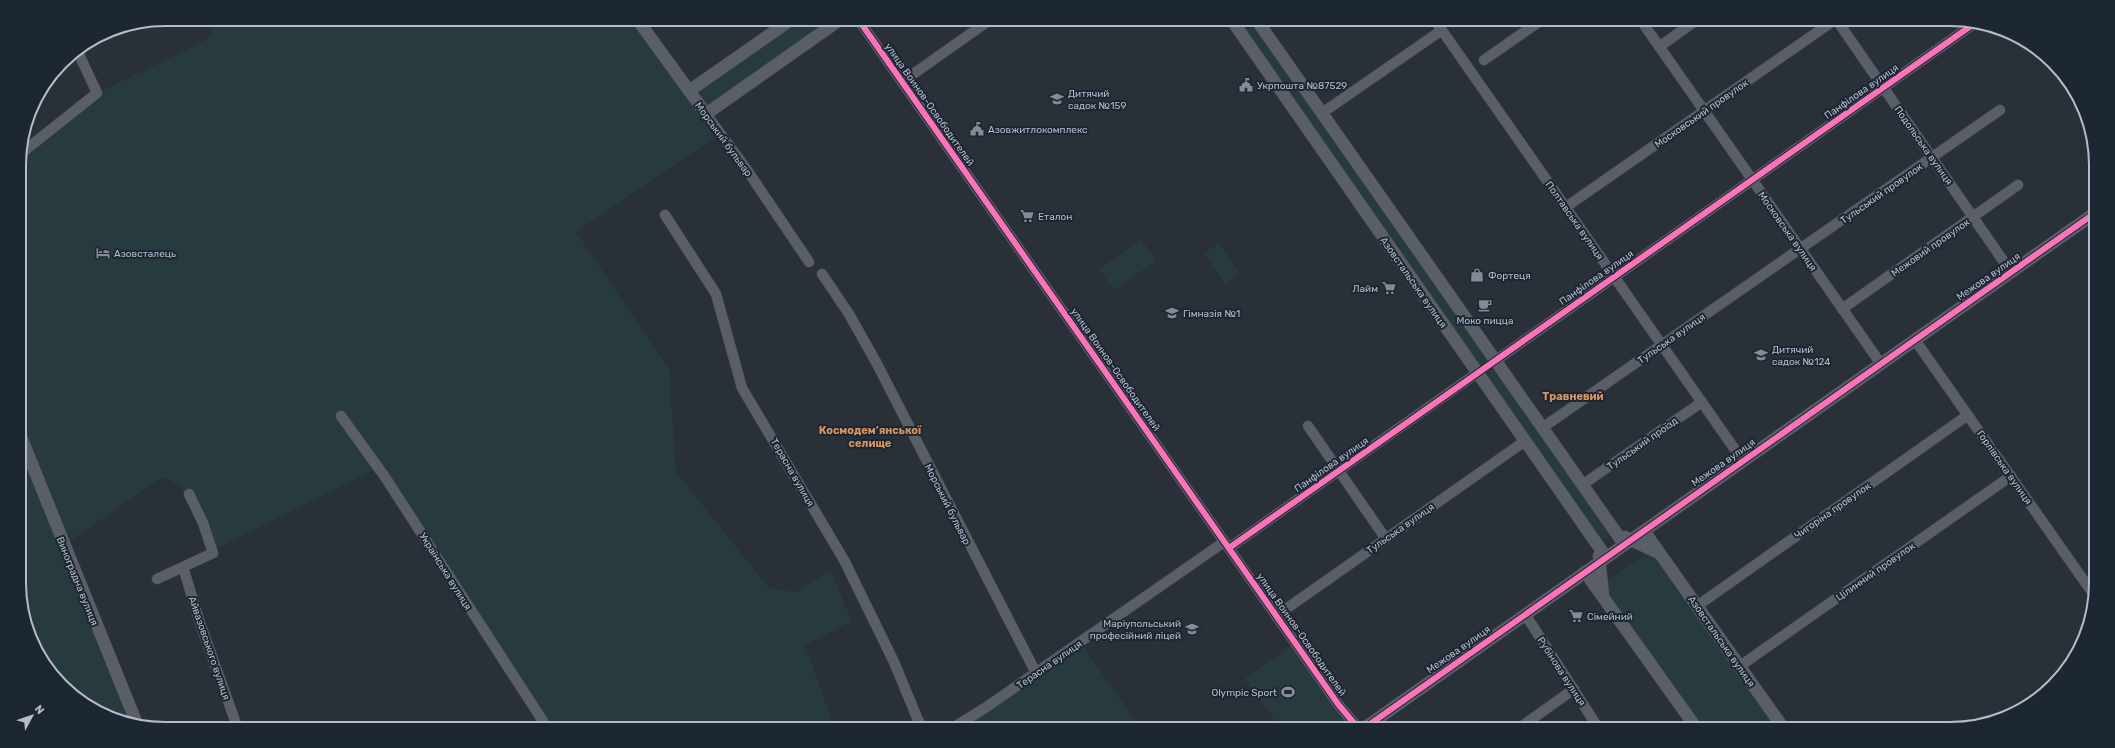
<svg xmlns="http://www.w3.org/2000/svg" width="2115" height="748" viewBox="0 0 2115 748" font-family="Rubik,sans-serif">
<style>
.green{fill:#273a3e}
.lines{fill:none;stroke-linecap:round;stroke-linejoin:round}
.minor-casing{stroke:#484c53;stroke-width:11}
.tertiary-casing{stroke:#484c53;stroke-width:13}
.minor{stroke:#5a5e66;stroke-width:10}
.tertiary{stroke:#5a5e66;stroke-width:12}
.cycleway-casing{stroke:#1d2633;stroke-width:8}
.cycleway{stroke:#fb73b8;stroke-width:6}
.labels{text-anchor:middle;stroke-width:4;stroke-linejoin:round;paint-order:stroke}
.poi-label{font-size:10px;fill:#b4bcc9;stroke:#1d2633;text-anchor:start}
.street-label{font-size:10px;fill:#b4bcc9;stroke:#1d2633}
.neighbourhood-label{font-size:11px;font-weight:bold;fill:#d59563;stroke:#1d2633}
.rim{fill:none;stroke:#b4bcc9;stroke-width:2}
</style>
<rect width="100%" height="100%" fill="#2a3038"/>
<path class="green" d="M209,19H633L718,136L576,232L669,369L676,472L769,588L796,592L830,570L852,621L805,645L835,729H553L488,630L384,465L215,549L192,492L163,477L64,545L137,724L118,721L55,679L34,648L22,611L19,155L97,93L191,48L213,35Z
M796,19H836L707,109L693,91Z
M1234,19H1254L1613,534L1599,544Z
M1141,239L1156,261L1114,290L1099,269Z
M1219,243L1240,274L1225,284L1204,253Z
M1649,551L1659,556L1781,729H1700L1605,596L1604,583Z
M1080,642L1137,723L1136,729H958Z
M1295,643L1355,729H1281L1245,678Z"/>
<g class="lines">
<g class="minor-casing">
<path id="minor" d="M858,19L1338,704L1359,729
M1434,19L1743,461
M1640,19L1881,364
M1836,19L2011,272
M1659,47L1698,19
M1484,60L1543,19
M902,82L991,19
M1322,113L1442,30
M706,114L747,170L809,262
M19,155L97,93L77,50
M1566,207L1836,19
M665,215L716,294L742,388L844,560L894,662L918,720L924,729
M822,274L849,314L876,362L1036,673
M1842,309L2018,185
M1915,340L2094,595
M1495,361L1975,23
M341,416L385,477L548,729
M1308,426L1386,539
M1542,428L2000,110
M1582,485L1702,402
M1229,548L1477,373
M183,567L200,623L238,729
M157,579L213,553L203,523L189,494
M1697,606L1968,415
M1525,614L1599,729
M1276,616L1525,441
M1740,666L2011,476
M951,729L985,708L1224,542
M1518,729L1574,689"/>
</g>
<g class="tertiary-casing">
<path id="tertiary" d="M637,19L706,114L841,19
M1231,19L1606,557
M1256,19L1624,544
M689,91L792,19
M21,437L137,724
M1644,531L1784,729
M1625,537L1659,553
M1599,556L1603,595
M1585,572L1697,729
M1363,729L2095,213"/>
</g>
<use href="#minor" class="minor"/>
<use href="#tertiary" class="tertiary"/>
<g class="cycleway-casing">
<path id="cycleway" d="M858,19L1338,704L1359,729
M1229,548L1975,23
M1363,729L2095,213"/>
</g>
<use href="#cycleway" class="cycleway"/>
</g>
<defs>
<g id="civic-bare" transform="scale(1.08)"><path d="M-.6-6.5H3V-4.5H.6V-3L4-1V1h2V6H-6V1h2V-1L-.6-3ZM-1.2 2.5V6h2.4V2.5Z" fill="#848b96" stroke="#1d2633" stroke-width="2.5" paint-order="stroke"/></g>
<g id="school-bare" transform="scale(1.08)"><path d="M0-5L7-2L0 1L-7-2ZM-4 1L0 2.5L4 1V4Q0 6-4 4Z" fill="#848b96" stroke="#1d2633" stroke-width="2.5" paint-order="stroke"/></g>
<g id="supermarket-bare" transform="scale(1.08)"><path d="M-6-5.5h2.5l.6 2H6L4.5 2H-2.5L-4.4-4H-6ZM-1.5 3.2a1.3 1.3 0 1 0 .1 0ZM3 3.2a1.3 1.3 0 1 0 .1 0Z" fill="#848b96" stroke="#1d2633" stroke-width="2.5" paint-order="stroke"/></g>
<g id="hotel-bare" transform="scale(1.08)"><path d="M-6-4.5h1.5V1H6V5H4.5V3h-9V5H-6ZM-4 0a1.8 1.8 0 1 1 3.6 0ZM.5 0V-2.5h3Q6-2.5 6 0Z" fill="#848b96" stroke="#1d2633" stroke-width="2.5" paint-order="stroke"/></g>
<g id="shop-bare" transform="scale(1.08)"><path d="M-5-2.5h2.3a2.7 3.5 0 0 1 5.4 0H5L5.5 6h-11ZM-1.5-2.5h3a1.5 2.3 0 0 0-3 0Z" fill="#848b96" stroke="#1d2633" stroke-width="2.5" paint-order="stroke"/></g>
<g id="cafe-bare" transform="scale(1.08)"><path d="M-5.5-4.5H6V0H3Q3 3.5 0 3.5H-2.5Q-5.5 3.5-5.5 0ZM3-3.2v2h1.7v-2ZM-6 4.5H4V6H-6Z" fill="#848b96" stroke="#1d2633" stroke-width="2.5" paint-order="stroke"/></g>
<g id="university-bare" transform="scale(1.08)"><path d="M0-5L7-2L0 1L-7-2ZM-4 1L0 2.5L4 1V4Q0 6-4 4Z" fill="#848b96" stroke="#1d2633" stroke-width="2.5" paint-order="stroke"/></g>
<g id="stadium-bare" transform="scale(1.08)"><path d="M0-5a6.5 5 0 1 0 0 10a6.5 5 0 1 0 0-10ZM-3.5-1.8h7v3.6h-7Z" fill="#848b96" stroke="#1d2633" stroke-width="2.5" paint-order="stroke"/></g>
</defs>
<g fill-rule="evenodd">
<use href="#civic-bare" x="1246" y="85"/>
<use href="#school-bare" x="1057" y="99"/>
<use href="#civic-bare" x="977" y="129"/>
<use href="#supermarket-bare" x="1027" y="216"/>
<use href="#hotel-bare" x="103" y="253"/>
<use href="#shop-bare" x="1477" y="275"/>
<use href="#supermarket-bare" x="1389" y="288"/>
<use href="#cafe-bare" x="1485" y="305"/>
<use href="#school-bare" x="1172" y="313"/>
<use href="#school-bare" x="1761" y="355"/>
<use href="#supermarket-bare" x="1576" y="616"/>
<use href="#university-bare" x="1192" y="629"/>
<use href="#stadium-bare" x="1288" y="692"/>
</g>
<g class="labels">
<g class="poi-label">
<text x="1257" y="89">Укрпошта №87529</text>
<text x="1068" y="97">Дитячий<tspan x="1068" dy="12">садок №159</tspan></text>
<text x="988" y="133">Азовжитлокомплекс</text>
<text x="1038" y="220">Еталон</text>
<text x="114" y="257">Азовсталець</text>
<text x="1488" y="279">Фортеця</text>
<text x="1378" y="292" text-anchor="end">Лайм</text>
<text x="1183" y="317">Гімназія №1</text>
<text x="1485" y="324" text-anchor="middle">Моко пицца</text>
<text x="1772" y="353">Дитячий<tspan x="1772" dy="12">садок №124</tspan></text>
<text x="1587" y="620">Сімейний</text>
<text x="1181" y="627" text-anchor="end">Маріупольський<tspan x="1181" dy="12">професійний ліцей</tspan></text>
<text x="1277" y="696" text-anchor="end">Olympic Sport</text>
</g>
<g class="street-label">
<text transform="translate(1861 91) rotate(-35)" y="4">Панфілова вулиця</text>
<text transform="translate(930 104) rotate(55)" y="4">улица Воинов-Освободителей</text>
<text transform="translate(1701 113) rotate(-35)" y="4">Московський провулок</text>
<text transform="translate(724 139) rotate(54)" y="4">Морський бульвар</text>
<text transform="translate(1924 145) rotate(55)" y="4">Подольська вулиця</text>
<text transform="translate(1881 193) rotate(-35)" y="4">Тульський провулок</text>
<text transform="translate(1575 220) rotate(55)" y="4">Полтавська вулиця</text>
<text transform="translate(1788 231) rotate(55)" y="4">Московська вулиця</text>
<text transform="translate(1930 247) rotate(-35)" y="4">Межовий провулок</text>
<text transform="translate(1988 276) rotate(-35)" y="4">Межова вулиця</text>
<text transform="translate(1596 277) rotate(-35)" y="4">Панфілова вулиця</text>
<text transform="translate(1414 282) rotate(55)" y="4">Азовстальська вулиця</text>
<text transform="translate(1671 338) rotate(-35)" y="4">Тульська вулиця</text>
<text transform="translate(1116 369) rotate(55)" y="4">улица Воинов-Освободителей</text>
<text transform="translate(1642 443) rotate(-35)" y="4">Тульський проїзд</text>
<text transform="translate(1723 462) rotate(-35)" y="4">Межова вулиця</text>
<text transform="translate(1331 464) rotate(-35)" y="4">Панфілова вулиця</text>
<text transform="translate(2005 467) rotate(55)" y="4">Горлівська вулиця</text>
<text transform="translate(793 472) rotate(60)" y="4">Терасна вулиця</text>
<text transform="translate(948 504) rotate(63)" y="4">Морський бульвар</text>
<text transform="translate(1832 510) rotate(-35)" y="4">Чигоріна провулок</text>
<text transform="translate(1400 528) rotate(-35)" y="4">Тульська вулиця</text>
<text transform="translate(446 571) rotate(58)" y="4">Українська вулиця</text>
<text transform="translate(1875 571) rotate(-35)" y="4">Цілинний провулок</text>
<text transform="translate(78 581) rotate(68)" y="4">Виноградна вулиця</text>
<text transform="translate(1302 634) rotate(55)" y="4">улица Воинов-Освободителей</text>
<text transform="translate(1722 641) rotate(55)" y="4">Азовстальська вулиця</text>
<text transform="translate(210 648) rotate(71)" y="4">Айвазовського вулиця</text>
<text transform="translate(1458 649) rotate(-35)" y="4">Межова вулиця</text>
<text transform="translate(1049 664) rotate(-35)" y="4">Терасна вулиця</text>
<text transform="translate(1562 671) rotate(57)" y="4">Рубінова вулиця</text>
</g>
<g class="neighbourhood-label">
<text x="1573" y="400">Травневий</text>
<text x="870" y="434">Космодем’янської<tspan x="870" dy="13">селище</tspan></text>
</g>
</g>
<path d="M0 0H2115V748H0ZM165 26H1950A139 139 0 0 1 2089 165V583A139 139 0 0 1 1950 722H165A139 139 0 0 1 26 583V165A139 139 0 0 1 165 26Z" fill="#1d2633" fill-rule="evenodd"/>
<path class="rim" d="M165 26H1950A139 139 0 0 1 2089 165V583A139 139 0 0 1 1950 722H165A139 139 0 0 1 26 583V165A139 139 0 0 1 165 26Z"/>
<g transform="translate(32 716) rotate(50)" stroke="#1d2633" stroke-width="3" paint-order="stroke">
<path d="M0-3L7 15L0 10L-7 15Z" fill="#b4bcc9"/>
<text y="-6" font-size="11" font-weight="bold" text-anchor="middle" fill="#b4bcc9">N</text>
</g>
</svg>
